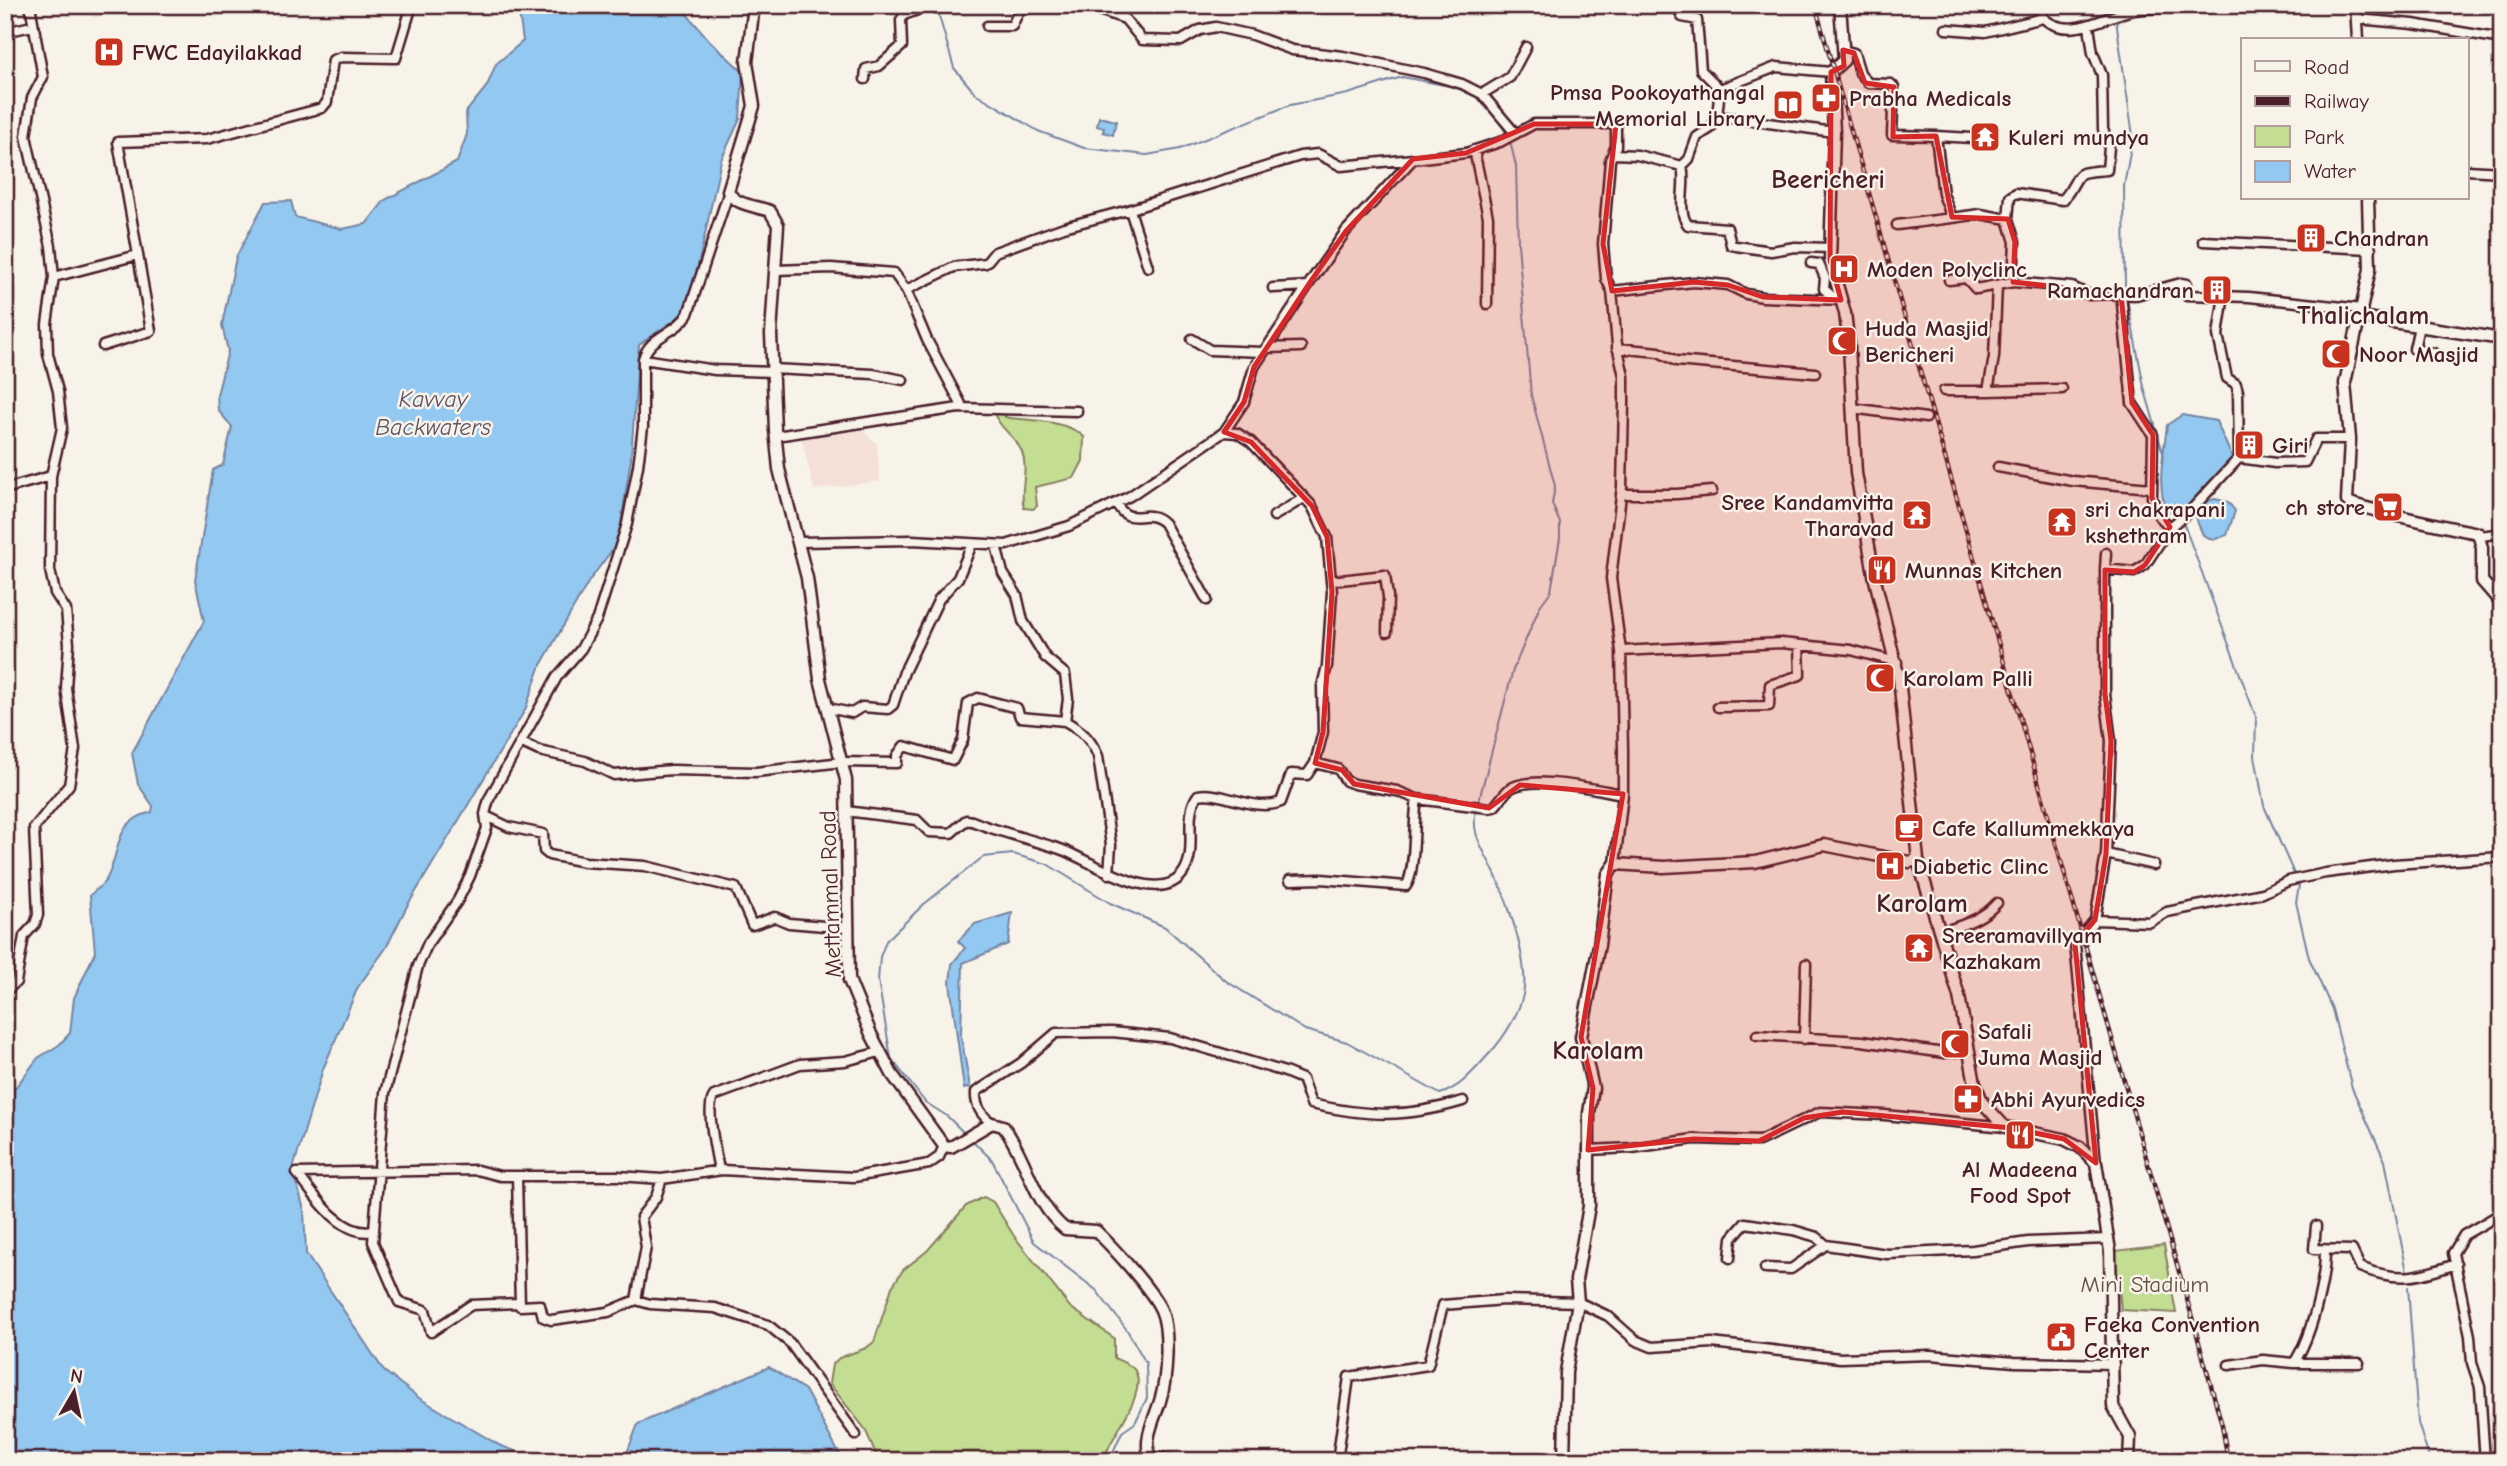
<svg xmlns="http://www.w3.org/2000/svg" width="2507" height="1466" viewBox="0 0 2507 1466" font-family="'Comic Neue',sans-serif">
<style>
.built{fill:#f5e0d8}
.green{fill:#c3dd93;stroke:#867e5f;stroke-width:2}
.water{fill:#93c8f1;stroke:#7684a2;stroke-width:2}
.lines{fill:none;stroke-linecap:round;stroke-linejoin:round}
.stream{stroke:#7684a2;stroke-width:2}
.minor-casing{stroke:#4a1f2b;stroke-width:13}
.major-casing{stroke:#4a1f2b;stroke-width:15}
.minor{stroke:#f7f3e8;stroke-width:8}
.major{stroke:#f7f3e8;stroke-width:10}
.rail-casing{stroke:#4a1f2b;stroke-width:4.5}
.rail{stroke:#f7f3e8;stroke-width:2;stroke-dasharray:5;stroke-linecap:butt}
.marked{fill:#d62828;fill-opacity:0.2;stroke:#d62828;stroke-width:5;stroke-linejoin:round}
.labels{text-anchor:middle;stroke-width:5;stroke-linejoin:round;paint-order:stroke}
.poi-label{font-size:23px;font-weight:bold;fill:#4a1f2b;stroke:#f7f3e8;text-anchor:start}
.street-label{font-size:23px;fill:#4a1f2b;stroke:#f7f3e8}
.park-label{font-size:23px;fill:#684e45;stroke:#f7f3e8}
.water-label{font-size:24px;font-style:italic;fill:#605266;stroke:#f7f3e8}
.quarter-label{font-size:26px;font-weight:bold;fill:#4a1f2b;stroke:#f7f3e8}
</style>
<rect width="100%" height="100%" fill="#f7f3e8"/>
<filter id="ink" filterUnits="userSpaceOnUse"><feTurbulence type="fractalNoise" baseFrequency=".0143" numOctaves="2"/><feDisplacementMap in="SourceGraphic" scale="14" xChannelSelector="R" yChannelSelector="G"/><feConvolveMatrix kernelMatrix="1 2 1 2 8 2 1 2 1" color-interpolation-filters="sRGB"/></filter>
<g filter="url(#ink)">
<path class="built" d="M91,5H142V6L93,18Z
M860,428L877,444L880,481L814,490L801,436Z"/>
<path class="green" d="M1004,412L1005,417L1009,418C1031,420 1069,421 1084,437L1083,461L1074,478L1035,487L1037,506L1033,509L1024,508C1019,491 1029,470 1022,452C1015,435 1000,430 994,413Z
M984,1197L993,1202L1014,1236L1070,1307L1114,1338V1358C1120,1361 1129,1364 1133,1368C1152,1390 1109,1437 1103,1461H879L865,1429L829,1383L832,1365L839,1358L866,1348L874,1342L892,1287L903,1270L927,1251L966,1206Z
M2164,1245L2176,1313L2121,1310L2115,1251Z"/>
<path class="water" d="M518,5H679L709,40L743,72L740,119L721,160L691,299L680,316L639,345L631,458L618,542L589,581L541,665L525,710L406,908L386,948L358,987L323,1069L293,1169L304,1210L306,1254L384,1371L419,1398L499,1445L541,1461H5V1101L38,1058L59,1045L70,1033L74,998L95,952L90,895C95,891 102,885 106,880C122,852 111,822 152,812L153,806L138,784L132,753L204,621L195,580L213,470L223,465L232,427L218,410L217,395L228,351L222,325L236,257L265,202L291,201L295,217L342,229L366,224L385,200L457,162L467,134L466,112L487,86L496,64L523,41Z
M1099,117L1116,121L1113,135L1103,132L1104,128L1097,126Z
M2182,415L2216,421L2233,459L2223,474L2178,516L2166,509C2156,482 2164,453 2167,425Z
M2215,499L2228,502L2235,511L2227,535L2213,540L2203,535L2193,512L2203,502Z
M1012,913L1008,944L963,963L961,1036L970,1087L964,1089L950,983L952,964L965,948L958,941L975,924Z
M769,1367L805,1390L843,1461H624L638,1424Z"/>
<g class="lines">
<path class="stream" d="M941,5L939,16L954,68L975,93L1038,131L1084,148L1147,155L1180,149L1290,105L1348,94L1402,77L1455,87L1483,100
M2111,5L2114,14
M2116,20L2133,136L2124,186L2125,290
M1495,115L1505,131
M2127,299L2144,387L2163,453
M2183,522L2256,717L2255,756L2264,806L2295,876
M1478,804L1513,670L1540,606L1551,591L1560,538V523L1552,504L1555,486L1531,395L1518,244L1516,166L1510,141
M2299,886L2296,902L2309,958L2332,1009L2352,1088L2385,1161L2407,1272
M964,1133L947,1116L925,1102L891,1058L878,980L880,957L886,941L923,905L983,857L1013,854L1047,864L1110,903L1165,927L1226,981L1305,1030L1347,1042L1440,1094C1462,1087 1474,1070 1489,1054C1504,1038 1522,1010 1524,988C1527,958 1508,901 1495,874C1485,851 1470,835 1476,809
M972,1140L992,1160L1034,1242L1096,1290L1127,1330L1146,1363L1147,1398L1135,1423L1122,1432L1109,1461
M2408,1287L2418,1423L2430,1461"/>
<g class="minor-casing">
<path id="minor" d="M1085,5L1125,19L1142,40L1181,41L1200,30L1216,27L1252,35L1292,50L1343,56L1424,73L1462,84L1482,94L1515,133
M2040,5L2043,18C2071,42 2104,15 2134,10C2160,7 2188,5 2215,6C2237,6 2257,9 2279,5
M2339,5L2357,8
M2357,19L2413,24L2502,39
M987,26H1012L1019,11L1031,7L1064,5
M1946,29L1985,32L2043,18
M5,32L32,26
M1843,50L1854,53L1860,73L1868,83L1891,84L1894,87L1892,135L1936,136L1943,194L1952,218L1980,214L2008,219L2015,242L2013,282L2072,287L2089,295L2121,294L2132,403L2153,435L2152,498L2159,516L2170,527
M865,79L866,69L879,66L902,46L901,20L904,15L932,5
M1720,89L1776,67L1831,72
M1482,94L1510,77L1526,47
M1717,116L1834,132
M1936,136L1972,138
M1474,150L1488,217L1487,304
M1613,154L1637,155L1682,166L1689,159L1697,137L1711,128L1717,116L1720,89L1701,70L1697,20L1682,17L1677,5
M1682,166C1687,184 1676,210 1688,225L1727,228L1731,245L1736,246L1771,251L1795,247L1831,248
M2467,170L2502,172
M1130,210L1148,267
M2008,219L2010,197L2016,193L2063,200C2085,172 2068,173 2107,170L2109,147L2103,129L2102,75L2093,53L2089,26
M1897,225L1952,218
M2203,241L2371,249
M1811,263L1819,264L1825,278L1824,289L1835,299
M776,270L831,268L894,273L906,290L954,267L986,263L995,252L1064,227L1128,210L1300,156L1318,154L1341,166L1413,159
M54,277L138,255L118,142L207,139L322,108L327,102L333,60L341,57L396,58L412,5
M1949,280L1966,278L1976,289L2013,282
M1273,288L1308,286
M2121,294L2136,295L2181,283L2187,284L2186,295L2249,297L2362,309
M2224,295L2218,335L2227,378L2236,384L2238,391L2239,458
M2419,326L2414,349L2434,353
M1192,339L1210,350L1263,352
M103,346L151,331L138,255
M1266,348L1301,347
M1617,348L1659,352L1676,361L1815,373
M643,359C649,336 677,333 688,314L728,194
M772,369L873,374L903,380
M1944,391H1988L1994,357L1997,285
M1988,391L2062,389
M959,408L1077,411
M1852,408L1926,418
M1224,432L1237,433L1251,442L1312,506L1327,537L1332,592L1327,666L1322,686L1323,732L1315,763L1338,769L1346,781L1354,784L1397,791L1417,799L1489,808L1494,807C1499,802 1503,795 1508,790C1528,773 1598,790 1623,794
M776,436L959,408L961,404L927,340L906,290
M1998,467L2073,481L2151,488
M5,489L51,476
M1621,494H1677L1712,491
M1116,503C1130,530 1146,505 1164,523L1207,600
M1274,516L1304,498
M2481,536L2502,533
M798,542L912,540L1006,545L1069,526L1130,496L1224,432L1244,402L1254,367L1311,281L1346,231L1413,159L1466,153L1500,142L1534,124H1616V146L1610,160L1603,244L1606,279L1612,291
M2105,569L2106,553
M1331,581L1385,575L1388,597L1387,632
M1621,651L1781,643L1851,650L1897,662
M1718,707L1769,706L1770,685L1800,675L1799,645
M828,708L852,713L862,707L888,709L893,705L904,672L939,599L958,578L972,544
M1065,721C1081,730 1091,739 1098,756L1111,845L1109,874
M522,743L539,751L585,761L614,775L672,770L756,772L842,762L897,763V756L904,746L953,760L963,740L968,703L978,698L1017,708L1020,717L1065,721L1068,699L1065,674L1045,657L1023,621L1017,595L1003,573L996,545
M846,811L917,820L929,832L951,833L966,820L972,821C1001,833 1031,839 1060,849C1089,859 1158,909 1183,873C1199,850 1182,816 1198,795C1222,790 1254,813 1281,802L1291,774L1307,775L1315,763
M486,816L509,827L543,834L544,851L549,855L585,862L645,866L736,888L752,925L775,917L789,923L848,928
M2106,854L2154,865
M1615,864L1623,794V750L1621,651L1611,578L1622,487L1624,405V376L1617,345L1612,291L1694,282L1728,285L1746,294L1763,297L1841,300
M1290,880L1321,879L1406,886C1416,873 1413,820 1417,799
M2095,920L2150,922L2167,912L2263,893L2288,881L2326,873L2394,864L2502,857
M1939,929L1943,931C1962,926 1984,918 1997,903
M6,991L16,982L24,936L35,924L38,915L34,828L69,785L75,749L66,688L69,644L66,610L55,593L50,570L51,476L62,428L58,391L48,354L47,324L54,277L51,246L26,136L32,98L43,77L30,5
M1757,1035L1862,1041L1944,1053L1969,1050
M1804,1039L1806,964
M992,1123C981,1115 975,1106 976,1092L1021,1063L1056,1033L1112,1032L1170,1038L1285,1072L1302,1079L1311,1104C1369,1117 1406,1118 1463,1101
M1588,1150L1632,1148L1694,1139L1759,1141L1820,1112L1885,1115L2005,1127
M2096,1163L2075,944L2095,920L2106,854L2111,741L2105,694V569L2134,572L2145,565L2170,527L2191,510L2239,458L2275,463L2305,462L2316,439H2350
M719,1170C716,1154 705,1107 714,1096L800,1064L845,1061L880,1052
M297,1173L477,1170L500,1176H618L662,1179L722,1170L854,1177L929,1164L939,1157L944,1146
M297,1173C314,1195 342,1238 373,1231
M517,1176L520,1306L540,1305L543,1317L551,1320L608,1312L636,1300
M662,1179L656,1197L641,1217L646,1247L636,1300L650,1304L715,1308L768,1325L790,1343L856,1435
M2316,1226L2314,1249L2352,1250L2360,1267C2398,1283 2419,1277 2456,1264
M1730,1258L1732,1238L1745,1223L1793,1230L1817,1237L1826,1245L1887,1254L1973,1250L2028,1242L2109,1239
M1765,1268L1791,1269L1826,1245
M518,1303L471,1305L431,1332L425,1310L399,1302L373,1242L385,1093L418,966L428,943L458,900L470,876L487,828L485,814L489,799L557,677L581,649L597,619L627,524L638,466L643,427V359L715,370L772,372
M2294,1363H2359
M2229,1365L2263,1360L2294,1363C2311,1337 2325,1283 2325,1251
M1137,1461L1150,1457
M1337,1461L1349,1377L1428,1365L1443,1305L1504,1300L1578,1302L1608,1316L1635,1340L1652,1347L1712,1343L1840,1358L1930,1355L2014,1362L2114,1364
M2485,1461L2480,1387L2472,1363L2470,1336L2453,1253L2464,1235L2502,1213"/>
</g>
<g class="major-casing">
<path id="major" d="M754,5L747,62L754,106L728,191C734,205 756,206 770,211L778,225L771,334L775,430L779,469L807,578L820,679L846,780L849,980L871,1034L892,1074L944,1146L951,1147L992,1123L1003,1126C1028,1159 1032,1202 1065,1229L1096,1231C1112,1246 1152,1290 1161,1310C1170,1330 1167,1380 1160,1401C1155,1418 1143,1439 1150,1457L1175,1461
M1840,5L1844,60L1831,72L1834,132L1830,260L1845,313L1849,346L1856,473L1875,580L1899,678L1918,860L1959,996L1975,1084L1983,1103L2005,1127L2064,1139L2080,1147L2096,1163L2110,1251L2113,1406L2130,1437L2129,1461
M2356,5L2358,40
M2368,198L2370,269L2345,383L2350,439L2347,501C2351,507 2462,530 2478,533L2482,548V581L2502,604
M2360,317L2502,339
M1469,1461H1498
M1564,1461L1566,1372L1578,1302L1576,1280L1589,1206V1113L1593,1088L1581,1037L1599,945L1608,874L1615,864L1664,867L1755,862L1824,845L1909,862L1918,860"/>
</g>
<use href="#minor" class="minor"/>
<use href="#major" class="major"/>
<g class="rail-casing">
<path id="rail" d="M1815,5L2190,1310L2222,1425L2228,1461"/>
</g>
<use href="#rail" class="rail"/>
</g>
</g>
<path class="marked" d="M1843,50L1854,53L1865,83L1894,87L1893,137L1936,136L1952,217L2008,219L2015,242L2013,282L2121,294L2132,403L2153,435L2152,498L2170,527L2145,565L2134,572L2105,570V694L2111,741L2106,854L2095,920L2075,944L2096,1163L2064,1139L2011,1128L1843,1112L1804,1118L1759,1141L1694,1139L1588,1150L1593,1088L1581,1037L1623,794L1520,785L1489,808L1354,784L1342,770L1315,763L1323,732L1332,592L1327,537L1312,506L1251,442L1224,432L1244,402L1254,367L1311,281L1346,231L1413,159L1466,153L1534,124H1616L1603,244L1612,291L1694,282L1728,285L1763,297L1841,300L1830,260L1831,72L1844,66Z"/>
<defs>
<g id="hospital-square" transform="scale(1.575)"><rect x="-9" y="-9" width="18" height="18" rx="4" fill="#c8321e" stroke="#f7f3e8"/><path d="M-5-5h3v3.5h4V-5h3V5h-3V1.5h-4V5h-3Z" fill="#fff"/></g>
<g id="pharmacy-square" transform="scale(1.575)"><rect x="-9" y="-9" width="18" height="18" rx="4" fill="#c8321e" stroke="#f7f3e8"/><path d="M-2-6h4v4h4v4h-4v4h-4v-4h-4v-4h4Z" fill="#fff"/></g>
<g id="library-square" transform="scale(1.575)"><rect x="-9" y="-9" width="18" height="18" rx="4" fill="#c8321e" stroke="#f7f3e8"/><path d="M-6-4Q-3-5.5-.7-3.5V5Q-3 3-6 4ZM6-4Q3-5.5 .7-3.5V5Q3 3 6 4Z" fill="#fff"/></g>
<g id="temple-square" transform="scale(1.575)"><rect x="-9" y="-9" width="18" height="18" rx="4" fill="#c8321e" stroke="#f7f3e8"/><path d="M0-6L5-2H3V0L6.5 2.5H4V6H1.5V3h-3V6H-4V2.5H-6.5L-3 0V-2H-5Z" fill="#fff"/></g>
<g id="building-square" transform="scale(1.575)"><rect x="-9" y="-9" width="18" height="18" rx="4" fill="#c8321e" stroke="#f7f3e8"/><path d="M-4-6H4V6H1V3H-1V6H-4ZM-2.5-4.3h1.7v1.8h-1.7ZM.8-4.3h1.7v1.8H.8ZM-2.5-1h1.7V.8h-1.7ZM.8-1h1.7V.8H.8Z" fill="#fff"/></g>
<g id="mosque-square" transform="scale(1.575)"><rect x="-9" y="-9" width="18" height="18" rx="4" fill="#c8321e" stroke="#f7f3e8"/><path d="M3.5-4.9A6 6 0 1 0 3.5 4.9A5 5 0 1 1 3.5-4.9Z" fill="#fff"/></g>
<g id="supermarket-square" transform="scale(1.575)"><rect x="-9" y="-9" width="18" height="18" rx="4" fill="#c8321e" stroke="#f7f3e8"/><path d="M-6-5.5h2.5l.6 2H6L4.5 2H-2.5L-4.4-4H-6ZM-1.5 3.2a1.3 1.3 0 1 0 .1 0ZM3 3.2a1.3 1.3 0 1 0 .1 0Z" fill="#fff"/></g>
<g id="restaurant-square" transform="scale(1.575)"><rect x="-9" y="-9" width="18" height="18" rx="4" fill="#c8321e" stroke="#f7f3e8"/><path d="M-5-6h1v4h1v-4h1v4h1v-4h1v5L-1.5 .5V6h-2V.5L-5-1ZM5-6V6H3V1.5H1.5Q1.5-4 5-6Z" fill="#fff"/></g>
<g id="cafe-square" transform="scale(1.575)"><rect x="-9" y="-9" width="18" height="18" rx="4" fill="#c8321e" stroke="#f7f3e8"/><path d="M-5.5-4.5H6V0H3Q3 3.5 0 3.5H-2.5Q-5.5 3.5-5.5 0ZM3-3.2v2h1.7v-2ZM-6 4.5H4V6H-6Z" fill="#fff"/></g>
<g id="civic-square" transform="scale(1.575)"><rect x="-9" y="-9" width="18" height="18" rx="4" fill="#c8321e" stroke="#f7f3e8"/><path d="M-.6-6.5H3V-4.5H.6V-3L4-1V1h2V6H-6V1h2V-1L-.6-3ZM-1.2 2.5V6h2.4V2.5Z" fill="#fff"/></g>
</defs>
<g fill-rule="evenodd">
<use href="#hospital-square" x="109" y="52"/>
<use href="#pharmacy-square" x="1826" y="98"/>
<use href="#library-square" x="1788" y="105"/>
<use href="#temple-square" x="1985" y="137"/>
<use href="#building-square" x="2311" y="238"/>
<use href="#hospital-square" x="1844" y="269"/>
<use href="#building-square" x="2217" y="290"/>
<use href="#mosque-square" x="1842" y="341"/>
<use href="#mosque-square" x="2336" y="354"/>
<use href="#building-square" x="2249" y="445"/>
<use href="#supermarket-square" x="2388" y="507"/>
<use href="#temple-square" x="1917" y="515"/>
<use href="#temple-square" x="2062" y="522"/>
<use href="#restaurant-square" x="1882" y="570"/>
<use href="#mosque-square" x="1880" y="678"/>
<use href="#cafe-square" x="1909" y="828"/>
<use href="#hospital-square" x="1890" y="866"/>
<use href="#temple-square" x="1919" y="948"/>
<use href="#mosque-square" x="1955" y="1044"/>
<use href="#pharmacy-square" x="1968" y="1099"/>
<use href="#restaurant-square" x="2020" y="1135"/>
<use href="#civic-square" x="2061" y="1337"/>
</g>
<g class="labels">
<g class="poi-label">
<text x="132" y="60">FWC Edayilakkad</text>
<text x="1765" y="100" text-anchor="end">Pmsa Pookoyathangal<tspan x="1765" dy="26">Memorial Library</tspan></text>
<text x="1849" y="106">Prabha Medicals</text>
<text x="2008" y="145">Kuleri mundya</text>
<text x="2334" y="246">Chandran</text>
<text x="1867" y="277">Moden Polyclinc</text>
<text x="2194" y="298" text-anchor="end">Ramachandran</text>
<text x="1865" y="336">Huda Masjid<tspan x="1865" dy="26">Bericheri</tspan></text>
<text x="2359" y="362">Noor Masjid</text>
<text x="2272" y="453">Giri</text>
<text x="1894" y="510" text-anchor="end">Sree Kandamvitta<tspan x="1894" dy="26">Tharavad</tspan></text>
<text x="2365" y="515" text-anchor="end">ch store</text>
<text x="2085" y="517">sri chakrapani<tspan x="2085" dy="26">kshethram</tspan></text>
<text x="1905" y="578">Munnas Kitchen</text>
<text x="1903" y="686">Karolam Palli</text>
<text x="1932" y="836">Cafe Kallummekkaya</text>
<text x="1913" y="874">Diabetic Clinc</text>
<text x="1942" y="943">Sreeramavillyam<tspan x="1942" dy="26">Kazhakam</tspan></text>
<text x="1978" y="1039">Safali<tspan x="1978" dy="26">Juma Masjid</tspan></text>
<text x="1991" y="1107">Abhi Ayurvedics</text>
<text x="2020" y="1177" text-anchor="middle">Al Madeena<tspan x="2020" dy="26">Food Spot</tspan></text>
<text x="2084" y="1332">Faeka Convention<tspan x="2084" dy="26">Center</tspan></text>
</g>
<g class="street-label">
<text transform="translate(830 894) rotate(-92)" y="8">Mettammal Road</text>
</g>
<g class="park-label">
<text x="2145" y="1292">Mini Stadium</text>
</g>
<g class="water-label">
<text x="433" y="407">Kavvay<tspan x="433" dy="28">Backwaters</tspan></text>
</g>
<g class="quarter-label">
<text x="1828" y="188">Beericheri</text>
<text x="2363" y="324">Thalichalam</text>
<text x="1922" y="912">Karolam</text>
<text x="1598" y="1059">Karolam</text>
</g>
</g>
<rect width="2507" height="1466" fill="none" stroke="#f7f3e8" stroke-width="28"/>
<rect x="14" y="14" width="2479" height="1438" fill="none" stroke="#4a1f2b" stroke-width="2.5" filter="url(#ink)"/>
<rect x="2241" y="38" width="228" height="161" fill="#f7f3e8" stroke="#b29e9c" stroke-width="2"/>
<rect x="2255" y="61" width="35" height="10" fill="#f7f3e8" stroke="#b29e9c" stroke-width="2"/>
<text x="2304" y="74" font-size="21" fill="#4a1f2b">Road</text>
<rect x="2255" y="96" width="35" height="10" fill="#4a1f2b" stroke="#b29e9c" stroke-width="2"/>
<text x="2304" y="108" font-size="21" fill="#4a1f2b">Railway</text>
<rect x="2255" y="126" width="35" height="21" fill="#c3dd93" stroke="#b29e9c" stroke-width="2"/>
<text x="2304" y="144" font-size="21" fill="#4a1f2b">Park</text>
<rect x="2255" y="161" width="35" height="21" fill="#93c8f1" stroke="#b29e9c" stroke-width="2"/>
<text x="2304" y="178" font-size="21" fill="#4a1f2b">Water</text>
<g transform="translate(74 1392) rotate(9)" stroke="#f7f3e8" stroke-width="5" paint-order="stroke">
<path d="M0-5L12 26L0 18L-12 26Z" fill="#4a1f2b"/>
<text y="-10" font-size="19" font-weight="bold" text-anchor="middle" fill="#4a1f2b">N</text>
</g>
</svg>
